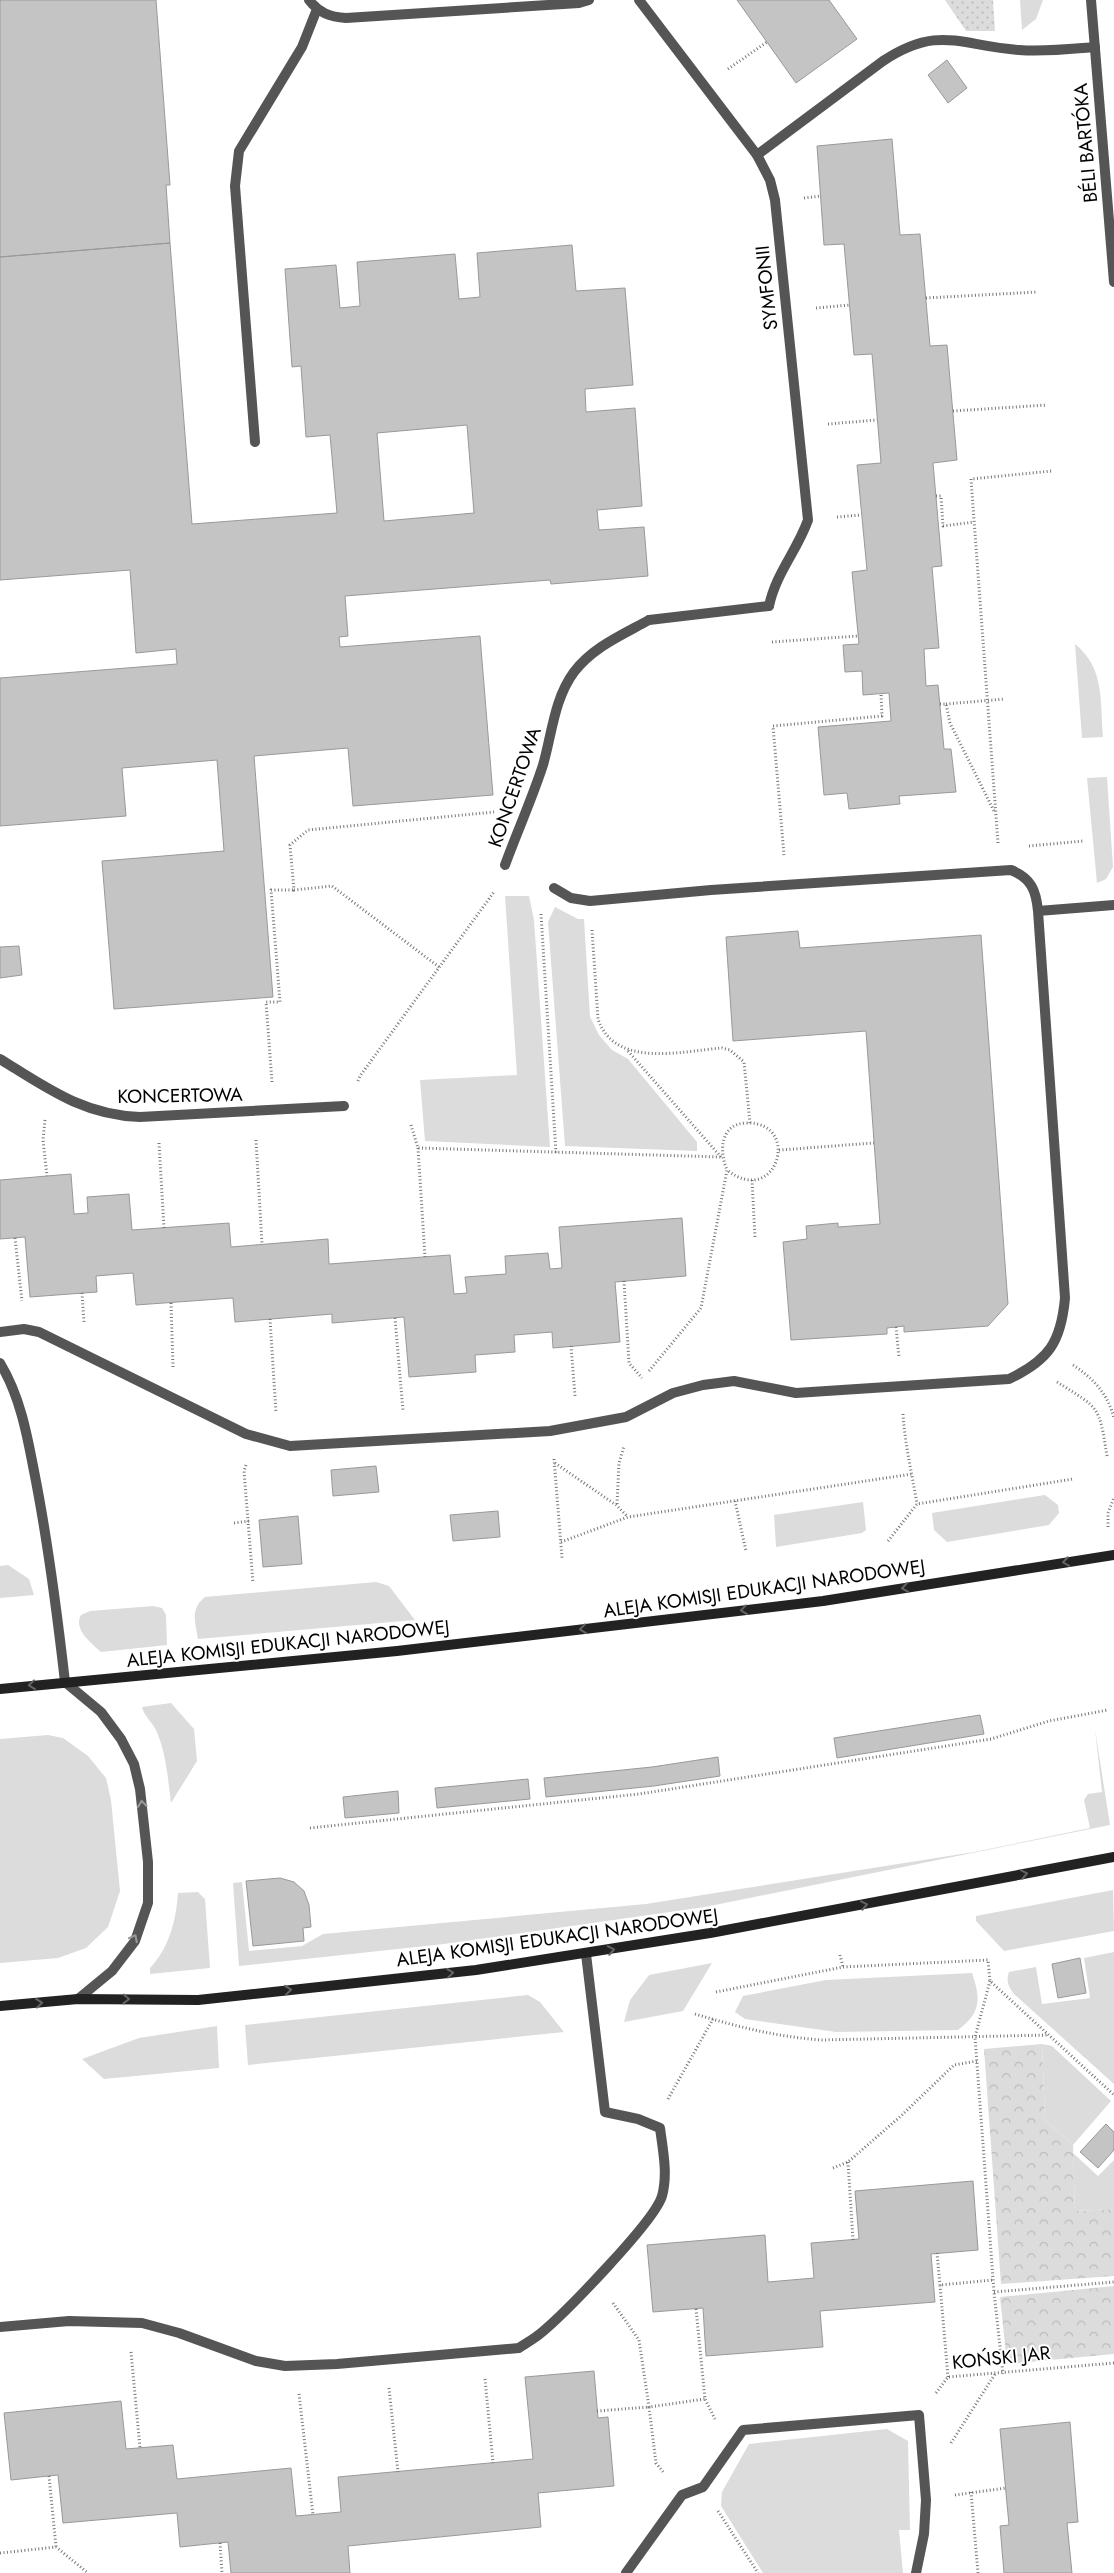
<svg xmlns="http://www.w3.org/2000/svg" width="1114" height="2573" viewBox="0 0 1114 2573" font-family="Jost,sans-serif">
<style>
.grass{fill:#dcdcdc}
.forest{fill:url(#forest-crowns)}
.park{fill:url(#park-dots)}
.building{fill:#c4c4c4;stroke:#999;fill-rule:evenodd}
.lines{fill:none;stroke-linecap:round;stroke-linejoin:round}
.path{stroke:#777;stroke-width:3;stroke-dasharray:1 2.5;stroke-linecap:butt}
.service{stroke:#555;stroke-width:10}
.pedestrian{stroke:#555;stroke-width:10}
.minor{stroke:#555;stroke-width:10}
.tertiary{stroke:#555;stroke-width:10}
.secondary{stroke:#222;stroke-width:10}
.oneway{stroke:#646464}
.oneway2{stroke:#999}
.labels{text-anchor:middle;stroke-width:4;stroke-linejoin:round;paint-order:stroke}
.street-label{font-size:19px;fill:#000;stroke:#fff}
</style>
<defs>
<pattern id="forest-crowns" width="20" height="18" patternUnits="userSpaceOnUse" patternTransform="scale(1.25)"><rect width="20" height="18" fill="#dcdcdc"/><path d="M2 6a3 3 0 1 1 6 0M12 15a3 3 0 1 1 6 0" fill="none" stroke="#bbb"/></pattern>
<pattern id="park-dots" width="8" height="8" patternUnits="userSpaceOnUse" patternTransform="scale(1.25)"><rect width="8" height="8" fill="#dcdcdc"/><path d="M2 2h.1M6 6h.1" fill="none" stroke="#bbb" stroke-width="1.8" stroke-linecap="round"/></pattern>
</defs>
<rect width="100%" height="100%" fill="#fff"/>
<path class="grass" d="M1020,0H1043L1036,19L1022,30Z
M1075,644C1105,668 1100,701 1103,737L1082,738Z
M1107,777L1113,867L1106,879L1097,883L1087,778Z
M505,896H529L534,920L550,1147L425,1141L420,1080L517,1075Z
M555,907L578,919H584L590,1017L599,1035L612,1050L628,1059L697,1142V1151L565,1146L548,922Z
M1045,1495L1058,1505L1059,1513L1049,1525L947,1542L934,1530L932,1513Z
M863,1502L866,1530L862,1533L776,1547L774,1515Z
M8,1565L29,1579L34,1595L0,1598V1566Z
M376,1582L389,1586L415,1620L198,1639C195,1622 190,1609 205,1597Z
M153,1606L162,1608L166,1615L167,1645L101,1652C91,1643 73,1629 81,1615L90,1611Z
M171,1703L194,1729L197,1761L171,1803C168,1779 166,1752 156,1730C152,1722 144,1716 142,1707Z
M1095,1729L1110,1825L705,1907L444,1944L239,1966L233,1883L242,1882L249,1951L302,1946L323,1934L646,1904L974,1852L1090,1828L1084,1800L1088,1794L1102,1792Z
M48,1735L63,1738L88,1756L106,1778L111,1800L120,1891L108,1927L86,1948L58,1958L0,1963V1739Z
M1113,1890L1114,1931L1004,1951L976,1921V1916Z
M198,1892L205,1899L210,1968L150,1974V1968C169,1948 176,1921 178,1893Z
M1114,1952V2084L1014,1994C1008,1987 1006,1981 1009,1972L1036,1967L1042,2004L1090,1998L1084,1958Z
M712,1963L683,2011L624,2022L630,2000L649,1975Z
M972,1973C981,1999 981,2013 958,2030L836,2032L745,2019L735,2012L743,1996L826,1980Z
M528,1995L540,2002L564,2032L248,2065L245,2025Z
M217,2026L219,2068L104,2079L82,2059L139,2038Z
M1042,2044L1052,2046L1111,2101L1073,2145L1045,2120Z
M1073,2153L1098,2176L1114,2160V2209L1075,2211Z
M887,2429L908,2441L910,2530H899L903,2573H763L721,2506L722,2492L749,2444Z"/>
<path class="forest" d="M1042,2044L1045,2120L1073,2145L1075,2211L1114,2209V2276L1001,2284L984,2049Z
M1114,2286V2354L1007,2364L1000,2297Z"/>
<path class="park" d="M945,0H993L995,31H966Z"/>
<path class="building" d="M0,0H156L170,185H166L170,243L0,257Z
M737,0H829L857,39L796,83Z
M947,60L967,88L948,103L928,75Z
M892,139L900,235L920,234L930,346L947,345L957,460L933,463L942,566L932,567L939,648L924,649L926,686L938,685L944,749H951L956,792L899,796L900,804L849,809L847,793L824,795L818,727L891,721L889,693L863,695L862,671L845,672L843,645L859,644L852,572L867,570L857,465L881,463L872,354L854,355L844,244L824,245L817,146Z
M170,243L192,524L337,513L330,435L306,437L301,366L292,367L285,269L336,265L340,308L360,306L357,262L455,254L459,299L480,297L477,253L572,245L576,291L625,288L633,385L585,389L586,412L635,408L642,506L597,510L599,530L644,527L648,576L551,584L550,580L345,596L348,636L339,637L340,647L480,636L493,795L353,806L348,748L254,756L273,997L114,1009L102,861L224,851L217,760L122,768L126,816L0,826V678L177,664L176,649L136,653L130,570L0,580V257ZM467,425L474,513L384,521L377,433Z
M798,931L800,948L981,935L1008,1304L988,1326L904,1332V1326L887,1328V1334L791,1340L783,1242L807,1239L806,1226L838,1223V1227L880,1224L866,1031L733,1041L726,937Z
M19,946L22,975L0,978V947Z
M71,1174L74,1214L88,1213L87,1197L129,1194L132,1230L229,1223L231,1247L328,1239L329,1264L450,1255L454,1294L467,1293L465,1277L506,1274L505,1256L548,1253L550,1269L562,1268L559,1227L682,1218L686,1276L615,1282L620,1342L553,1348L552,1332L514,1335L515,1352L475,1355L476,1372L409,1377L404,1317L332,1323V1314L235,1322L233,1298L136,1305L133,1273L96,1276L97,1292L30,1297L25,1237L0,1239V1180Z
M376,1466L379,1492L333,1496L331,1470Z
M498,1511L500,1537L453,1541L450,1515Z
M298,1516L302,1564L263,1567L259,1520Z
M980,1715L984,1734L837,1758L834,1738Z
M718,1757L720,1776L654,1786L546,1797L544,1778L652,1767Z
M528,1779L530,1799L437,1808L435,1788Z
M398,1791L399,1813L345,1818L343,1797Z
M280,1878L294,1882L304,1891L309,1905L311,1927L303,1928L304,1941L253,1946L246,1881Z
M1080,1958L1086,1993L1058,1998L1052,1964Z
M1106,2124L1114,2132V2150L1098,2168L1080,2152Z
M973,2181L978,2250L931,2254L935,2302L820,2311L823,2347L706,2356L703,2308L653,2312L647,2245L765,2235L768,2282L814,2278L811,2243L859,2239L855,2191Z
M594,2371L598,2418L608,2417L614,2486L538,2493L541,2527L348,2546L350,2573H231L228,2542L180,2547L177,2513L63,2523L58,2475L11,2480L4,2413L121,2401L126,2449L173,2445L177,2479L291,2468L296,2516L341,2512L338,2477L533,2459L525,2377Z
M1070,2422L1078,2522L1067,2523L1072,2573H1004L1000,2526L1009,2525L1000,2429Z"/>
<g class="lines">
<path class="path" d="M728,69L767,42
M804,198L821,196
M926,298L1037,292
M816,308L850,305
M953,411L1047,405
M828,424L877,420
M936,496H941L943,526L974,522
M837,517L861,515
M772,642L858,636
M940,704H946L950,723L995,813
M946,704L1005,699
M998,843L971,479L1052,471
M1029,846L1083,841
M784,855L773,726L882,716L881,693
M541,914L556,1153
M592,930L598,1019C615,1069 682,1051 722,1048L730,1050L744,1062L750,1123
M439,967L332,886L294,890L290,845L308,830L494,812
M628,1051L721,1157
M358,1081L360,1076L494,892
M272,1082L266,1002H280L271,890H294
M45,1120L43,1140L47,1176
M411,1125L418,1148L721,1157
M256,1140L262,1244
M159,1143L164,1228
M418,1148L425,1257
M779,1150L874,1143
M752,1180L755,1237
M15,1238L22,1301
M624,1281L629,1363L642,1378
M82,1293L84,1322
M171,1303L173,1367
M395,1318L403,1411
M270,1319L276,1413
M896,1327L899,1358
M571,1346L575,1396
M1073,1365C1093,1378 1108,1394 1114,1418
M649,1371L701,1308L727,1170C719,1152 720,1123 747,1123C802,1122 777,1209 727,1170
M1057,1382C1100,1409 1099,1405 1107,1456
M903,1414C905,1445 912,1474 917,1504
M554,1459L562,1558
M555,1463L616,1505L628,1517
M246,1465L244,1471L253,1583
M735,1501L746,1551
M617,1504L619,1463L624,1446
M234,1523L249,1521
M1108,1527V1513L1114,1498
M888,1541L917,1504L1073,1479
M561,1542L628,1517L912,1474
M310,1828L639,1794L991,1739L1049,1721L1108,1710
M840,1955L843,1967
M990,1981L975,2037L994,2292L1003,2374
M716,1992L843,1967L988,1960L990,1981L1114,2095
M695,2014C738,2027 778,2037 822,2040L1049,2035
M668,2099L713,2019
M848,2162L853,2240
M833,2168L848,2162L902,2115L954,2065L977,2061
M937,2253L940,2285
M994,2292L1114,2282
M613,2303L639,2340L649,2407L705,2399
M696,2309L705,2399L715,2419
M131,2352L140,2448
M948,2377L940,2285L993,2280
M485,2379L493,2463
M389,2388L398,2472
M936,2393L948,2377L1114,2363
M299,2394L313,2515
M597,2411L649,2407L656,2463L664,2473
M951,2443L995,2374
M49,2476L56,2547
M971,2492L978,2573
M955,2495L1006,2488
M718,2511L758,2573
M220,2543L222,2573
M0,2553L56,2547L88,2573"/>
<path class="service" d="M309,0C319,13 330,17 346,18L579,3L589,0
M757,155L883,61C939,24 960,46 1019,50C1045,52 1070,49 1095,47
M255,442L235,186L239,151L302,47L317,9
M649,620L769,606
M554,888L571,898L590,901L711,890L1011,870C1031,878 1036,890 1038,911
M0,1332L24,1329L39,1332L246,1434L290,1446L550,1431L626,1417L673,1393L703,1385L734,1381L796,1393L1009,1379C1049,1360 1061,1342 1065,1298L1038,911L1114,905
M0,1363C20,1396 27,1434 34,1471C48,1541 57,1612 65,1682"/>
<path class="pedestrian" d="M505,865C517,832 532,799 543,765C552,734 554,699 574,672C593,647 622,635 649,620"/>
<path class="minor" d="M639,0L757,155L770,180L775,200L808,520C797,551 776,573 769,606
M0,1059C47,1088 83,1115 140,1117L344,1106
M65,1682L101,1712L121,1739L134,1764L140,1789L148,1862V1903L135,1941L112,1971L78,1999
M0,2327L69,2321L142,2323L179,2333L256,2361L285,2366L337,2364L519,2348C526,2343 534,2339 541,2333C564,2314 655,2221 662,2196C668,2174 663,2151 660,2128L638,2119L605,2112L586,1954
M626,2573L682,2495L703,2487L743,2430L919,2415L926,2500L924,2534L916,2573"/>
<path class="tertiary" d="M1091,0L1114,282"/>
<path class="secondary" d="M0,1689L397,1651L823,1601L1114,1555
M0,2006L78,1999L198,2000L476,1970L710,1933L1114,1857"/>
</g>
<defs><path id="oneway-chevron" d="M-2-3.5L2.5 0L-2 3.5" fill="none" stroke-width="1.6" stroke-linecap="round" stroke-linejoin="round" transform="scale(1.25)"/></defs>
<g class="oneway">
<use href="#oneway-chevron" transform="translate(1066 1562) rotate(171)"/>
<use href="#oneway-chevron" transform="translate(905 1588) rotate(171)"/>
<use href="#oneway-chevron" transform="translate(744 1610) rotate(173)"/>
<use href="#oneway-chevron" transform="translate(583 1629) rotate(173)"/>
<use href="#oneway-chevron" transform="translate(32 1685) rotate(174)"/>
<use href="#oneway-chevron" transform="translate(1024 1874) rotate(-11)"/>
<use href="#oneway-chevron" transform="translate(864 1905) rotate(-11)"/>
<use href="#oneway-chevron" transform="translate(611 1950) rotate(-10)"/>
<use href="#oneway-chevron" transform="translate(450 1973) rotate(-6)"/>
<use href="#oneway-chevron" transform="translate(288 1990) rotate(-6)"/>
<use href="#oneway-chevron" transform="translate(126 1999) rotate(1)"/>
<use href="#oneway-chevron" transform="translate(39 2003) rotate(-6)"/>
</g>
<g class="oneway2">
<use href="#oneway-chevron" transform="translate(142 1804) rotate(-96)"/>
<use href="#oneway-chevron" transform="translate(134 1938) rotate(-63)"/>
</g>
<g class="labels">
<g class="street-label">
<text transform="translate(1085 143) rotate(-95)" y="7">BÉLI BARTÓKA</text>
<text transform="translate(766 288) rotate(-96)" y="7">SYMFONII</text>
<text transform="translate(514 787) rotate(-71)" y="7">KONCERTOWA</text>
<text transform="translate(180 1095) rotate(-1)" y="7">KONCERTOWA</text>
<text transform="translate(764 1588) rotate(-8)" y="7">ALEJA KOMISJI EDUKACJI NARODOWEJ</text>
<text transform="translate(288 1643) rotate(-6)" y="7">ALEJA KOMISJI EDUKACJI NARODOWEJ</text>
<text transform="translate(557 1937) rotate(-8)" y="7">ALEJA KOMISJI EDUKACJI NARODOWEJ</text>
<text transform="translate(1001 2357) rotate(-6)" y="7">KOŃSKI JAR</text>
</g>
</g>
</svg>
